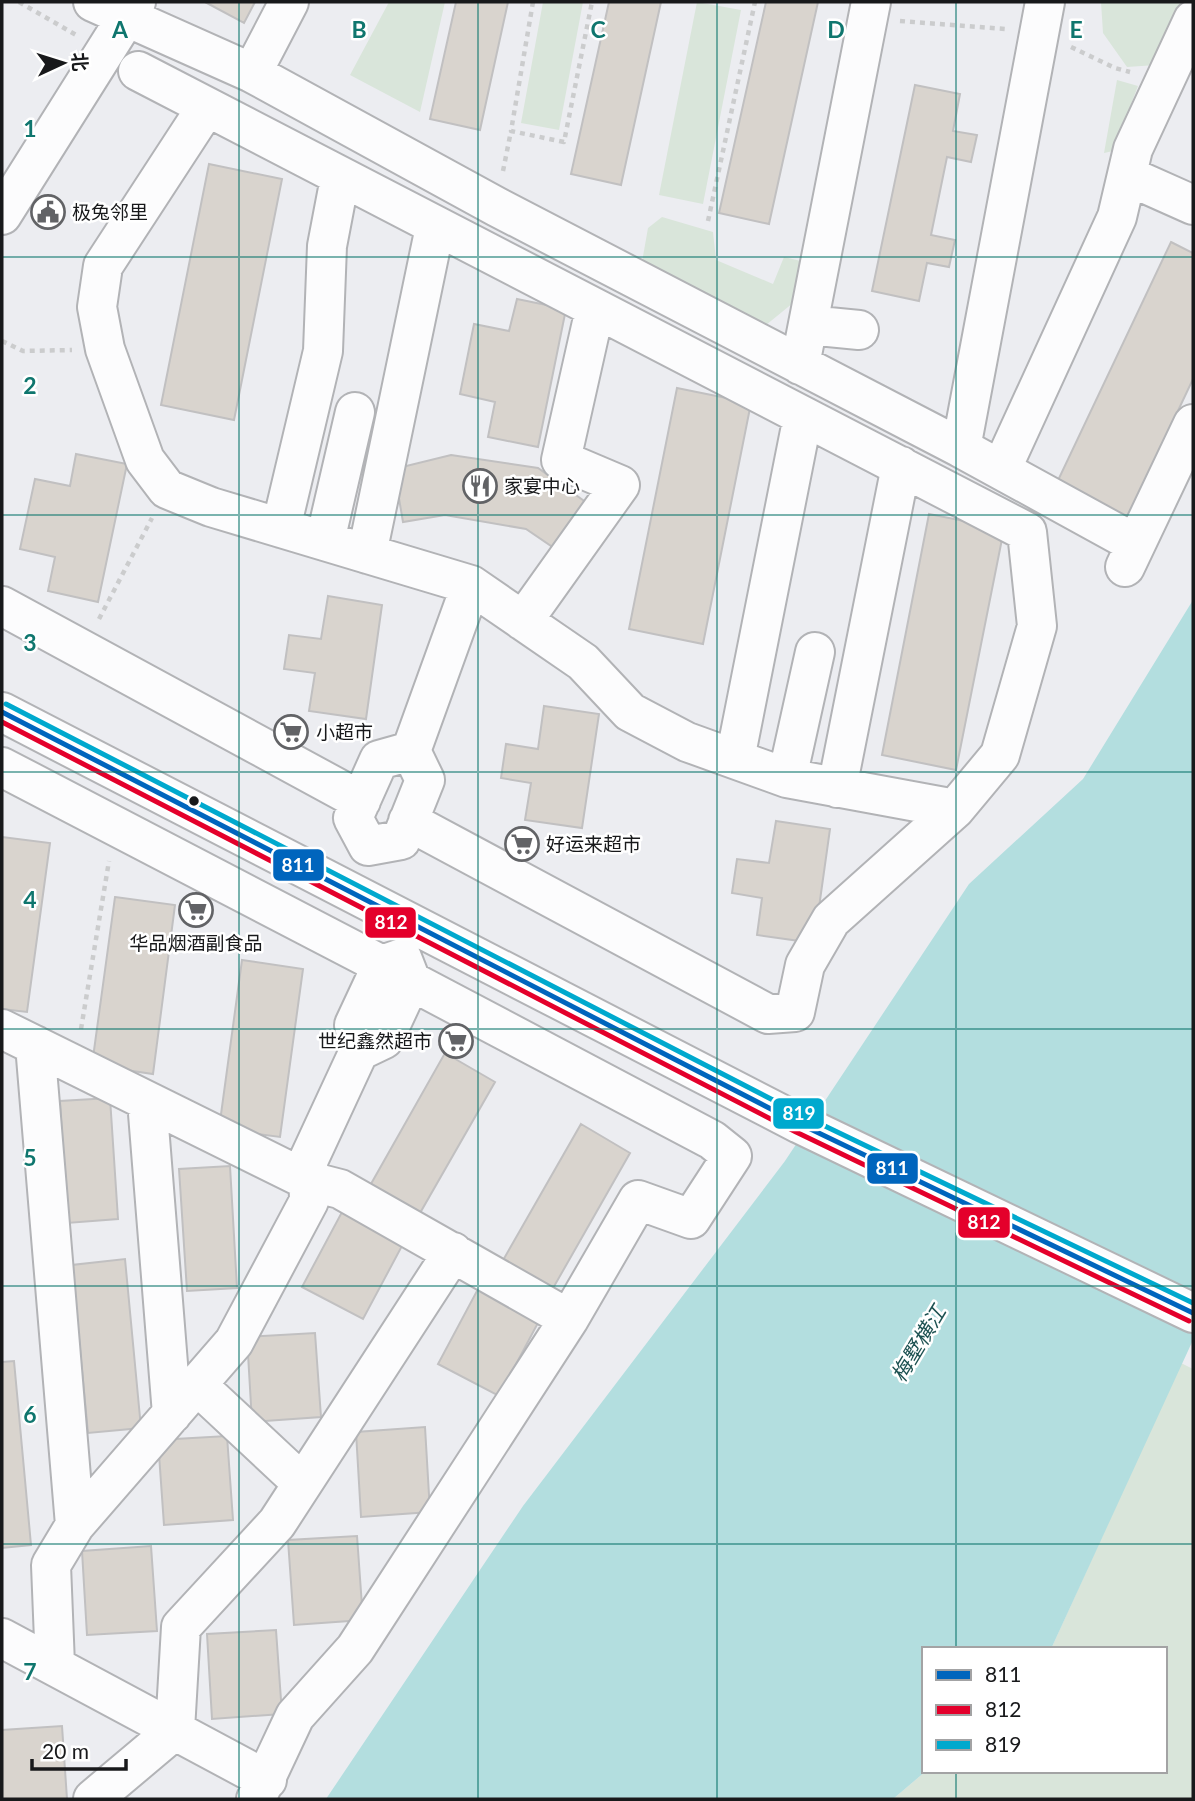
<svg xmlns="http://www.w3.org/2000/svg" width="1195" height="1801" viewBox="0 0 1195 1801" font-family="Lato,'Noto Sans SC',sans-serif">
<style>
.green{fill:#d9e5da}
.water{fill:#b3dedf}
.building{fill:#d9d4ce;stroke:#c1c0c1;stroke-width:2}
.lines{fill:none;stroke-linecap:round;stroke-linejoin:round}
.minor-casing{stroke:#b2b3b6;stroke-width:42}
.path{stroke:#cbcccd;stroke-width:4.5;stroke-dasharray:5 5;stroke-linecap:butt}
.minor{stroke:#fcfcfd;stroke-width:38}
.bus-1-casing{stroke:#fff;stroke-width:10}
.bus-2-casing{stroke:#fff;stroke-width:10}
.bus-3-casing{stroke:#fff;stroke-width:10}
.bus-1{stroke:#0065bd;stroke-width:5}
.bus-2{stroke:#e4002b;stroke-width:5}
.bus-3{stroke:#00a9ce;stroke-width:5}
.grid{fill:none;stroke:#0f766e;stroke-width:2;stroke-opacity:0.55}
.bus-dot{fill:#18191b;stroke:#fff;stroke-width:2.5}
.labels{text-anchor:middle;stroke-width:5;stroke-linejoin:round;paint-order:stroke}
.poi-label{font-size:19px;fill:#18191b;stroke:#fff;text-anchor:start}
.water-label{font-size:21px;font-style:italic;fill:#1c5151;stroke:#fff}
.grid-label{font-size:23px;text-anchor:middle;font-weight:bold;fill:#0f766e;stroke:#fff;stroke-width:5;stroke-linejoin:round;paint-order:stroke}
.line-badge{stroke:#fff;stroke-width:2.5}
.badge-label{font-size:19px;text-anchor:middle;font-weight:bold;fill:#fff}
</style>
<rect width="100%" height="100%" fill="#ecedf1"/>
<path class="green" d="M389,2H445L420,112L350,75Z
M543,2H583L559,130L521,123Z
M697,2L741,10L703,204L659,195Z
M1101,2H1186L1156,65L1127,67L1103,33Z
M1117,80L1138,86L1113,151L1104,153Z
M662,217L713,232L716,260L773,284L784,257L805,262L804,294L766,325L642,262L648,228Z
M1181,1363L1193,1369V1799H893L926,1771H1165V1649H1051Z"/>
<path class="water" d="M1193,600V1340L1051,1649H924L926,1771L893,1799H326L523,1506L785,1161L969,884L1083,779Z"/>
<path class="building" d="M205,2H255L244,23Z
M456,2H508L480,130L430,119Z
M609,2H661L621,185L571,174Z
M766,2H818L769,224L719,213Z
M915,85L960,94L953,131L977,135L971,162L947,157L931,235L955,240L949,267L927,263L919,301L872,291Z
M209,164L282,179L234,420L161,405Z
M1171,242L1193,253V379L1123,527L1052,493Z
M517,299L566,309L538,447L488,437L495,402L460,394L474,324L509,331Z
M677,388L751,403L703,644L629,629Z
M76,454L127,464L98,602L48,591L55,557L20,549L35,479L70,486Z
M451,455L538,468L587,503L557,550L526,529L445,515L403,522L394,469Z
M929,514L1004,529L956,770L882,755Z
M328,596L382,605L366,719L309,711L315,673L284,669L289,635L321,639Z
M544,706L599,714L582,828L525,820L531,783L501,778L506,744L538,749Z
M776,821L830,829L814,943L757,935L762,898L732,893L737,859L769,863Z
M2,837L50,843L27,1012L2,1009Z
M115,897L175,905L153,1074L92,1065Z
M242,960L303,969L280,1137L219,1129Z
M445,1053L495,1082L416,1220L367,1191Z
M110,1098L118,1219L67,1223L60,1101Z
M581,1124L630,1153L552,1290L502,1262Z
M230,1166L237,1288L187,1291L179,1169Z
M342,1212L403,1244L363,1319L302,1287Z
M125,1259L141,1428L88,1433L72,1265Z
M478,1289L539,1321L499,1396L438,1364Z
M315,1333L321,1417L252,1422L247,1337Z
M14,1361L31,1545L2,1548V1362Z
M425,1427L430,1512L361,1517L356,1432Z
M227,1436L233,1520L164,1525L158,1440Z
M357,1536L363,1620L294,1625L288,1540Z
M151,1546L157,1631L87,1635L82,1551Z
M276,1630L282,1714L212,1719L207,1634Z
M62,1726L67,1799H2V1730Z"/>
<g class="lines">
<g class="minor-casing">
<path id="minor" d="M93,2L252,73L497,207L961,448L1136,544
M138,71L1027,532L1037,626L1000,755L955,809L831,920L805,965L795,1012L768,1014L408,821
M252,73L289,2
M206,108L103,266L97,307L105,349L145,460L167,489L211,507L471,585L583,662L630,712L687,742L787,778L955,809
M1128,176L1193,205
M2,215L136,2
M808,325L859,330
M800,365L871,2
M961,448L1045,2
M1001,470L1117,217L1133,149L1193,20
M281,528L323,351L327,246L340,178
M325,541L355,412
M367,554L435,227
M1125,567L1193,424
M2,606L361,801
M523,621L620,485L561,460L595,309
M2,712L800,1124L1193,1313
M411,751L425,780L401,840L368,846L353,818L379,760Z
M411,751L471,585
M735,759L803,416
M2,767L382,965L402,958L411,981L384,1039L359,1051L354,1025L382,965
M787,778L815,652
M837,788L901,466
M2,1029L309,1181L340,1189L569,1319
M35,1045L75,1525
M147,1101L172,1414
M197,1385L302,1483
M2,1638L267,1780
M55,1665L51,1565L75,1525L234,1342L309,1201L308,1161L359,1051
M93,1799L175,1730L181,1627L277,1523L453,1252
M256,1799L295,1716L355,1649L569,1319L638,1200L691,1219L732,1156L712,1140L411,981"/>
</g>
<path class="path" d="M19,2L76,35
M533,2L511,131L564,142L592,2
M900,21L1006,29
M1071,47L1115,68L1130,72
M503,171L511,131
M708,221L755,2
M2,341L23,351L72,350
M99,619L152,518
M81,1029L109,861"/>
<use href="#minor" class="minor"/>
<g class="bus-1-casing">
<path id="bus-1" d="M2,712L800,1124L1193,1313"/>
</g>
<g class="bus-2-casing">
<path id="bus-2" d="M2,722L796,1132L1189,1321"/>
</g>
<g class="bus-3-casing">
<path id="bus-3" d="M6,704L804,1116L1193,1303"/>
</g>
<use href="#bus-1" class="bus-1"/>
<use href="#bus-2" class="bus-2"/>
<use href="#bus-3" class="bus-3"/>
</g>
<path class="grid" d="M239,2V1799M478,2V1799M717,2V1799M956,2V1649M2,257H1193M2,515H1193M2,772H1193M2,1029H1193M2,1286H1193M2,1544H1193M956,1771V1799"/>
<defs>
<g id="civic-ring" transform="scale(1.75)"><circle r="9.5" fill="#fff" stroke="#626366" stroke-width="1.5"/><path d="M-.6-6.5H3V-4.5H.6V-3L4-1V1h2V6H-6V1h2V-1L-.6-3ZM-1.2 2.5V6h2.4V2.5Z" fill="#626366"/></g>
<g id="restaurant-ring" transform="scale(1.75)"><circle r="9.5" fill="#fff" stroke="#626366" stroke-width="1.5"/><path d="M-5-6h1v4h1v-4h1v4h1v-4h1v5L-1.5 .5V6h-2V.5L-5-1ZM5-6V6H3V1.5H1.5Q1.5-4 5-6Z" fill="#626366"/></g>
<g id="supermarket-ring" transform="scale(1.75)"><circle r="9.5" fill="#fff" stroke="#626366" stroke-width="1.5"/><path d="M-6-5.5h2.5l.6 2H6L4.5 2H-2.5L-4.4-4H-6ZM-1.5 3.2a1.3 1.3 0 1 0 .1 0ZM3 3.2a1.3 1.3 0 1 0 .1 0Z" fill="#626366"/></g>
</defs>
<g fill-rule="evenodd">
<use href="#civic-ring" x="48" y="212"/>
<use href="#restaurant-ring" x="480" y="486"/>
<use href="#supermarket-ring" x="291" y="732"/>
<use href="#supermarket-ring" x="522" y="844"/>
<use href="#supermarket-ring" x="196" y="910"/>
<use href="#supermarket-ring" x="456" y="1041"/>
</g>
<circle class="bus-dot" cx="194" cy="801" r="6"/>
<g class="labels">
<g class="poi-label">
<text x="72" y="219">极兔邻里</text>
<text x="504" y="493">家宴中心</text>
<text x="316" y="739">小超市</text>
<text x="546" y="851">好运来超市</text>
<text x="196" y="950" text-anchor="middle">华品烟酒副食品</text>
<text x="432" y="1048" text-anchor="end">世纪鑫然超市</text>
</g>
<g class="water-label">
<text transform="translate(919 1344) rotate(-59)" y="7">梅墅横江</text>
</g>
</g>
<g class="grid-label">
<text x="120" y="38">A</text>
<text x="359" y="38">B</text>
<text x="598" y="38">C</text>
<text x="836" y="38">D</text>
<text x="1076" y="38">E</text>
<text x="30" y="137">1</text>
<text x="30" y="394">2</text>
<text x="30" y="651">3</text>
<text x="30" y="908">4</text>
<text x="30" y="1166">5</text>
<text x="30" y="1423">6</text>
<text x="30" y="1680">7</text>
</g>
<g class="line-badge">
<rect x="272" y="848" width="53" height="34" rx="7" fill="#0065bd"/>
<rect x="364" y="906" width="53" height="33" rx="7" fill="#e4002b"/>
<rect x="772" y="1097" width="53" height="33" rx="7" fill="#00a9ce"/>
<rect x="866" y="1152" width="53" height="33" rx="7" fill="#0065bd"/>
<rect x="957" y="1206" width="54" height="33" rx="7" fill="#e4002b"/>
</g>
<g class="badge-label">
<text x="298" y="872">811</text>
<text x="391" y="929">812</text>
<text x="799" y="1120">819</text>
<text x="892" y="1175">811</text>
<text x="984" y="1229">812</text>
</g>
<rect width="1195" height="1801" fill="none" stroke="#18191b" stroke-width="7"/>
<rect x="922" y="1647" width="245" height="126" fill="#ffffff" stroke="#a3a3a4" stroke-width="2"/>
<rect x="936" y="1670" width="35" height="10" fill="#0065bd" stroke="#a3a3a4" stroke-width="2"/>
<text x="985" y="1682" font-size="21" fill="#18191b">811</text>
<rect x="936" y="1705" width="35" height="10" fill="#e4002b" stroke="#a3a3a4" stroke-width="2"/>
<text x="985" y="1717" font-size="21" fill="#18191b">812</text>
<rect x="936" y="1740" width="35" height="10" fill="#00a9ce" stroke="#a3a3a4" stroke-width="2"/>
<text x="985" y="1752" font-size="21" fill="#18191b">819</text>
<g transform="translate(63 63) rotate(86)" stroke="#ffffff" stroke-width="5" paint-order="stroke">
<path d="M0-5L12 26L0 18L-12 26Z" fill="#18191b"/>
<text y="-10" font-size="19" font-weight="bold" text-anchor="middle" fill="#18191b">北</text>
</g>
<path d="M32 1759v10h94v-10" fill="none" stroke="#18191b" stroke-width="3.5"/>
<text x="42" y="1759" font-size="21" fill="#18191b" stroke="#ffffff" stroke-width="5" paint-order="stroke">20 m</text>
</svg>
